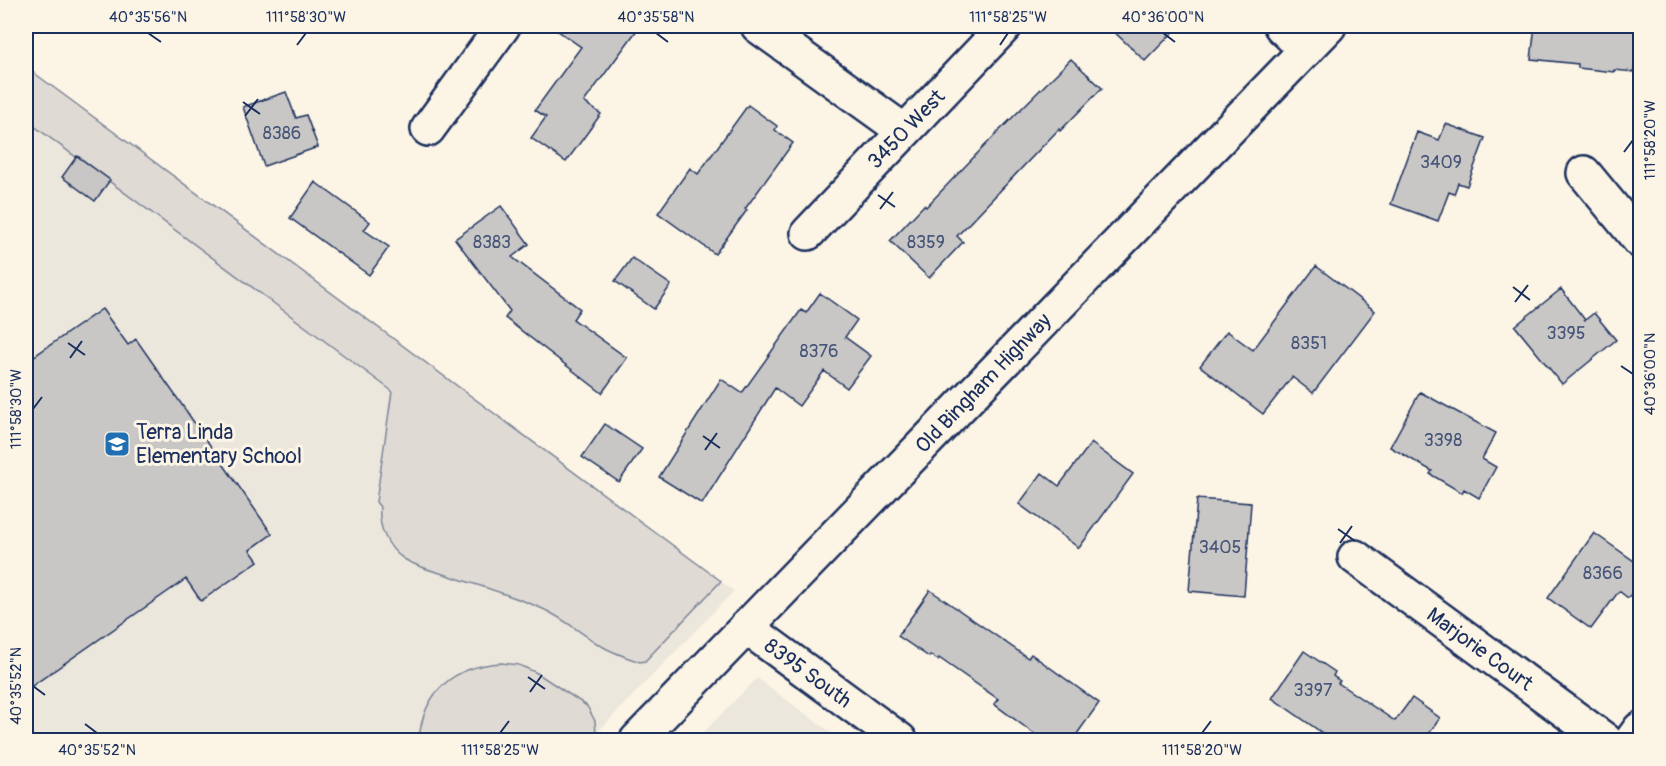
<svg xmlns="http://www.w3.org/2000/svg" width="1666" height="766" viewBox="0 0 1666 766" font-family="Pangolin,sans-serif">
<style>
.built{fill:#ece7dc}
.green{fill:#dfdbd4;stroke:#7d8599;stroke-width:1.5}
.building{fill:#c8c7c6;stroke:#1b2f5e;stroke-width:1.5}
.lines{fill:none;stroke-linecap:round;stroke-linejoin:round}
.minor-casing{stroke:#1b2f5e;stroke-width:38}
.tertiary-casing{stroke:#1b2f5e;stroke-width:38}
.minor{stroke:#fcf5e5;stroke-width:33}
.tertiary{stroke:#fcf5e5;stroke-width:33}
.ticks{fill:none;stroke:#1b2f5e;stroke-width:2}
.labels{text-anchor:middle;stroke-width:6;stroke-linejoin:round;paint-order:stroke}
.number-label{font-size:18px;fill:#465578}
.street-label{font-size:21px;fill:#1b2f5e;stroke:#fcf5e5}
.poi-label{font-size:21px;fill:#1b2f5e;stroke:#fcf5e5;text-anchor:start}
.neatline{fill:none;stroke:#1b2f5e;stroke-width:2}
.ticks-label{font-size:15px;text-anchor:middle;fill:#1b2f5e}
</style>
<rect width="100%" height="100%" fill="#fcf5e5"/>
<filter id="ink" filterUnits="userSpaceOnUse"><feTurbulence type="fractalNoise" baseFrequency=".0167" numOctaves="2"/><feDisplacementMap in="SourceGraphic" scale="12" xChannelSelector="R" yChannelSelector="G"/><feConvolveMatrix kernelMatrix="1 2 1 2 8 2 1 2 1" color-interpolation-filters="sRGB"/></filter>
<g filter="url(#ink)">
<path class="built" d="M26,67L734,591L590,740H26Z
M757,678L841,740H696Z"/>
<path class="green" d="M26,67L721,581L645,661L640,662C625,657 611,652 598,644C579,632 563,618 543,609C512,595 479,586 447,575C433,571 417,567 404,559C387,548 378,526 380,507L376,502L392,391L109,181V180L78,156L76,157L26,120Z
M501,663L519,665L537,673L587,706L595,721L596,734L590,740H419C423,692 453,666 501,663Z"/>
<path class="building" d="M551,26H640L584,102L601,114L566,162L531,138L546,117L535,110L581,47Z
M1108,26H1179L1145,61Z
M1535,26H1638L1634,72L1614,70V72L1578,68V64L1531,59Z
M1071,59L1102,88L1060,131L1059,129L957,236L963,242L929,278L890,241L924,205L926,207L997,133Z
M286,92L296,118L306,115L318,147L264,166L243,107Z
M748,105L777,126L775,130L793,143L745,209L747,210L715,254L658,213L690,168L698,174Z
M1446,124L1485,138L1467,186L1458,183L1454,194L1449,192L1438,221L1391,204L1417,132L1439,140Z
M77,156L110,180L95,201L62,177Z
M315,182L370,222L364,230L389,247L369,275L290,218Z
M501,206L529,244L512,257L580,309L573,319L627,358L602,393L505,318L510,311L455,239Z
M632,258L671,285L654,309L615,281Z
M1316,266L1375,311L1313,393L1292,377L1263,414L1200,366L1227,331L1253,350Z
M1561,289L1585,320L1594,313L1616,340L1562,384L1515,326Z
M820,293L857,320L845,337L871,356L847,388L824,371L799,406L775,388L702,504L659,477L721,379L742,393L801,310L806,313Z
M102,309L128,345L136,339L272,534L250,550L258,561L201,601L186,579L26,690V362Z
M1420,392L1496,433L1482,459L1496,467L1479,498L1464,489L1462,493L1430,474L1432,471L1390,447Z
M605,424L642,449L619,482L582,457Z
M1091,443L1133,474L1079,548L1019,504L1042,473L1059,486Z
M1197,499L1251,503L1244,596L1189,591Z
M1594,533L1641,566V581L1628,598L1619,591L1591,629L1548,598Z
M930,590L1028,658L1031,654L1099,703L1072,741H1044L994,704L998,699L939,658L938,660L930,655L929,657L898,636Z
M1304,651L1335,672L1333,676L1340,681L1338,683L1395,721L1412,698L1440,718L1424,741H1334L1272,698Z"/>
<g class="lines">
<g class="minor-casing">
<path id="minor" d="M758,26L904,131
M1281,26L1306,50
M428,129L503,26
M1584,173L1640,241
M808,233L1005,26
M1355,557L1605,740
M746,627L900,740
M1632,740L1640,729"/>
</g>
<g class="tertiary-casing">
<path id="tertiary" d="M637,740L1329,26"/>
</g>
<use href="#minor" class="minor"/>
<use href="#tertiary" class="tertiary"/>
</g>
</g>
<path class="ticks" d="M148,33L161,42M656,33L668,42M1163,33L1175,42M297,45L306,33M1000,45L1008,33M243,102L260,114M245,116L258,99M1624,152L1633,140M878,195L895,207M880,209L893,192M1513,287L1530,300M1515,302L1528,285M68,343L85,355M70,358L82,341M1621,366L1633,374M33,409L42,397M703,436L720,448M705,450L717,433M1338,529L1355,541M1340,543L1352,526M528,677L545,689M33,686L45,695M530,692L542,675M85,724L97,733M500,733L509,721M1202,733L1211,721"/>
<defs>
<g id="school-square" transform="scale(1.35)"><rect x="-9" y="-9" width="18" height="18" rx="4" fill="#1f6fb2" stroke="#fcf5e5"/><path d="M0-5L7-2L0 1L-7-2ZM-4 1L0 2.5L4 1V4Q0 6-4 4Z" fill="#fff"/></g>
</defs>
<g fill-rule="evenodd">
<use href="#school-square" x="117" y="444"/>
</g>
<g class="labels">
<g class="number-label">
<text x="282" y="139">8386</text>
<text x="1441" y="168">3409</text>
<text x="492" y="248">8383</text>
<text x="926" y="248">8359</text>
<text x="1566" y="339">3395</text>
<text x="1309" y="349">8351</text>
<text x="819" y="357">8376</text>
<text x="1443" y="446">3398</text>
<text x="1220" y="553">3405</text>
<text x="1603" y="579">8366</text>
<text x="1313" y="696">3397</text>
</g>
<g class="street-label">
<text transform="translate(906 129) rotate(-46)" y="7">3450 West</text>
<text transform="translate(983 383) rotate(-46)" y="7">Old Bingham Highway</text>
<text transform="translate(1480 649) rotate(36)" y="7">Marjorie Court</text>
<text transform="translate(808 673) rotate(36)" y="7">8395 South</text>
</g>
<g class="poi-label">
<text x="136" y="439">Terra Linda<tspan x="136" dy="24">Elementary School</tspan></text>
</g>
</g>
<rect width="1666" height="766" fill="none" stroke="#fcf5e5" stroke-width="66"/>
<rect x="33" y="33" width="1600" height="700" class="neatline"/>
<g class="ticks-label">
<text x="148" y="22">40°35'56"N</text>
<text x="306" y="22">111°58'30"W</text>
<text x="656" y="22">40°35'58"N</text>
<text x="1008" y="22">111°58'25"W</text>
<text x="1163" y="22">40°36'00"N</text>
<text transform="translate(1650 140) rotate(-90)" y="5">111°58'20"W</text>
<text transform="translate(1650 374) rotate(-90)" y="5">40°36'00"N</text>
<text transform="translate(16 409) rotate(-90)" y="5">111°58'30"W</text>
<text transform="translate(16 686) rotate(-90)" y="5">40°35'52"N</text>
<text x="97" y="755">40°35'52"N</text>
<text x="500" y="755">111°58'25"W</text>
<text x="1202" y="755">111°58'20"W</text>
</g>
</svg>
